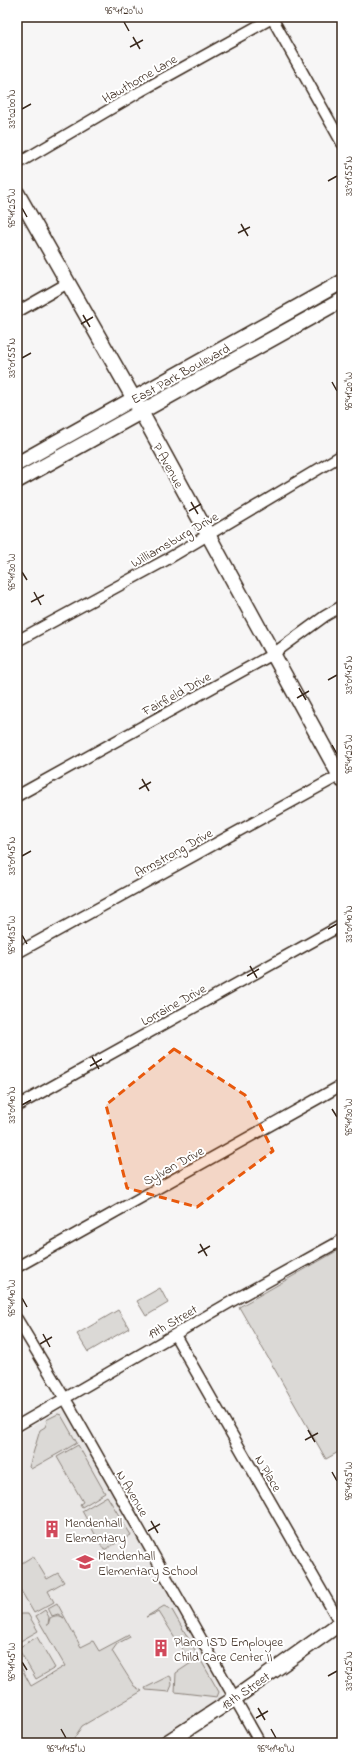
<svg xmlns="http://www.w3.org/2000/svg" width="359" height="1760" viewBox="0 0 359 1760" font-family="'Indie Flower',sans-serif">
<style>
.built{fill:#e9e7e6}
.green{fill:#dbd9d6;stroke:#8b827a}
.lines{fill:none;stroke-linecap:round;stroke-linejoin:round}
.street-casing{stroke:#3b2a1e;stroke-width:13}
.secondary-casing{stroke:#3b2a1e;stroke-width:17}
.street{stroke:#fff;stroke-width:10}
.secondary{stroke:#fff;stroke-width:14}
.marked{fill:#e8590c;fill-opacity:0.2;stroke:#e8590c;stroke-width:3;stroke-dasharray:8 5;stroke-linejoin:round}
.ticks{fill:none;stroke:#3b2a1e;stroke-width:1.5}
.labels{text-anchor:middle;stroke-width:4;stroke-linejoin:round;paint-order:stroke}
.street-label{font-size:13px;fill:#3b2a1e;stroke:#fff}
.poi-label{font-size:13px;fill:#3b2a1e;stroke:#fff;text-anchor:start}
.neatline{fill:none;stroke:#3b2a1e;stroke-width:1.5}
.ticks-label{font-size:10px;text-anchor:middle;fill:#3b2a1e}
</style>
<rect width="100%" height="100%" fill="#f7f6f6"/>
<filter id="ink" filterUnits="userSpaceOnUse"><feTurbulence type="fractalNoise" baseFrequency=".025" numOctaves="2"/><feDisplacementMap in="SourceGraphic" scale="8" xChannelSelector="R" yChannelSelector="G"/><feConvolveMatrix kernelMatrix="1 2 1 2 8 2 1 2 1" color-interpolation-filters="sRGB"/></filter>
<g filter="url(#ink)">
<path class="built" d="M65,1407L224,1689L221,1699L152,1743H17V1435Z"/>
<path class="green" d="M342,1248V1450L326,1459L239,1307Z
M160,1288L168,1303L146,1316L137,1301Z
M118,1310L129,1328L88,1352L77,1334Z
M58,1414L61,1415L77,1443L31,1469L29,1467L40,1430L45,1427L47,1422L46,1420Z
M78,1445L105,1493L82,1507L80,1504L83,1502L57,1457Z
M107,1496L131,1535L104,1550L82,1511Z
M33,1556L47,1579L58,1573L64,1582L48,1591L54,1602L34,1613L17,1584V1566Z
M57,1603L81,1647L93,1641L99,1651L129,1635L130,1637L117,1644L112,1651L134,1686L142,1691L82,1726L71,1743H17V1660L31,1686L65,1666L36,1616L45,1610L49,1617L48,1625L50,1618C55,1615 60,1615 64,1618L58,1614L52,1616L48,1608Z
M164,1606L172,1610L219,1692L217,1697L175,1692L176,1673L191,1663L159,1612L146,1617Z
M22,1614H28L38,1631L17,1643V1616Z
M37,1637L55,1668L36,1679L18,1648Z
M169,1676L171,1677L172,1685L169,1692L146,1690L145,1688Z"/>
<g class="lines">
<g class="street-casing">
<path id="street" d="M272,18L342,143
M17,164L141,91L274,17
M17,312L68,283
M17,641L166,560L342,455
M17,796L273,654L325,616L342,606
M17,953L342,774
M17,1106L342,925
M17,1267L342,1085
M17,1319L70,1407L260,1743
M175,1335L340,1623
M17,1426L234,1300L342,1240"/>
</g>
<g class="secondary-casing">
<path id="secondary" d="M17,193L134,399L342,780
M17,464L342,282
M17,481L342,300
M166,1743L235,1698L342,1622"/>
</g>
<use href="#street" class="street"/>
<use href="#secondary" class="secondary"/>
</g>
</g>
<path class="marked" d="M174,1049L245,1095L273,1151L197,1207L127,1188L106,1105Z"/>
<path class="ticks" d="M124,22L129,31M133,37L140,49M130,47L143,40M22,109L31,104M328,181L337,176M22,208L27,217M241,224L248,236M238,233L250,227M83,315L90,327M81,324L93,317M22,358L31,353M332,382L337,391M191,502L198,514M189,511L201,504M22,572L27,580M34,592L41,605M31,602L44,595M328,680L337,675M299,688L306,700M297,698L309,691M332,745L337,754M142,779L149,791M139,789L151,782M22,856L31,851M328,929L337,924M22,935L27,944M250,966L257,978M247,976L259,969M92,1057L99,1069M90,1066L102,1059M22,1105L31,1100M332,1109L337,1117M200,1244L207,1256M198,1253L210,1246M22,1298L27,1307M43,1334L50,1347M40,1344L52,1337M308,1430L315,1442M305,1440L318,1433M332,1472L337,1481M151,1521L158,1533M148,1531L160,1524M22,1662L27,1670M328,1676L337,1671M258,1708L265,1720M256,1718L268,1711M61,1729L66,1738M271,1729L276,1738"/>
<defs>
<g id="building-bare" transform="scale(1.38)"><path d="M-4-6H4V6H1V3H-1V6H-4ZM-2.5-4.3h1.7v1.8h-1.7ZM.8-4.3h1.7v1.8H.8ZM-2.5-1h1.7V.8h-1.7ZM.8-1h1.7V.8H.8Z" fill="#d1495b" stroke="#fff" stroke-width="2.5" paint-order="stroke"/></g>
<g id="school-bare" transform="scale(1.38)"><path d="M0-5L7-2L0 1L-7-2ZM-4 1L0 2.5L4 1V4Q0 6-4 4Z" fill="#d1495b" stroke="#fff" stroke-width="2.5" paint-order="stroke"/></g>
</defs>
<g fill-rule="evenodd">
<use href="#building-bare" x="52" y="1529"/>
<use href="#school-bare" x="85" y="1562"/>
<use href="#building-bare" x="161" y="1648"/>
</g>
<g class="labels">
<g class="street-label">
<text transform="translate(139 78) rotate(-30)" y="5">Hawthorne Lane</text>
<text transform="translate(180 373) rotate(-29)" y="5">East Park Boulevard</text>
<text transform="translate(169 465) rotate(61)" y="5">P Avenue</text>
<text transform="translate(174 539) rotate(-30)" y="5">Williamsburg Drive</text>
<text transform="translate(176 693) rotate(-29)" y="5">Fairfield Drive</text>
<text transform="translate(173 852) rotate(-29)" y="5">Armstrong Drive</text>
<text transform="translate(173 1004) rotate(-29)" y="5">Lorraine Drive</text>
<text transform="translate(173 1165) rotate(-29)" y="5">Sylvan Drive</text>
<text transform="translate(172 1321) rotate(-30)" y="5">19th Street</text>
<text transform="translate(269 1473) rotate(60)" y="5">N Place</text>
<text transform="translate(133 1493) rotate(60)" y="5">N Avenue</text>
<text transform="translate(245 1690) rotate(-35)" y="5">18th Street</text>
</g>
<g class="poi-label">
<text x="65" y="1527">Mendenhall<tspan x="65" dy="15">Elementary</tspan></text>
<text x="98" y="1560">Mendenhall<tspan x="98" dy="15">Elementary School</tspan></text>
<text x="174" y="1646">Plano ISD Employee<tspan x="174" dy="15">Child Care Center II</tspan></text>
</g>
</g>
<rect width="359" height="1760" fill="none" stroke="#fff" stroke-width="44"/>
<rect x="22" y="22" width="315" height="1716" class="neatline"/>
<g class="ticks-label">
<text x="124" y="14">96°41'20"W</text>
<text transform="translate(11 109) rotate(-90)" y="4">33°02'00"N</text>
<text transform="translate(348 176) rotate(-90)" y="4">33°01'55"N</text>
<text transform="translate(11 208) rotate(-90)" y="4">96°41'25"W</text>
<text transform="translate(11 358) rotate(-90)" y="4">33°01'55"N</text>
<text transform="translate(348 391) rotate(-90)" y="4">96°41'20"W</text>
<text transform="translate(11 572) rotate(-90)" y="4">96°41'30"W</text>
<text transform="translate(348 675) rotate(-90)" y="4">33°01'45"N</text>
<text transform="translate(348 754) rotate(-90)" y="4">96°41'25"W</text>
<text transform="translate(11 856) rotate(-90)" y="4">33°01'45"N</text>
<text transform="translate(348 924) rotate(-90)" y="4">33°01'40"N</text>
<text transform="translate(11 935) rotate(-90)" y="4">96°41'35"W</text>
<text transform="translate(11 1105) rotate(-90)" y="4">33°01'40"N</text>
<text transform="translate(348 1117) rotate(-90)" y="4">96°41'30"W</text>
<text transform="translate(11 1298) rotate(-90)" y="4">96°41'40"W</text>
<text transform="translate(348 1481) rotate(-90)" y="4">96°41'35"W</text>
<text transform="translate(11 1662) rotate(-90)" y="4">96°41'45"W</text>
<text transform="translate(348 1671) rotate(-90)" y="4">33°01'25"N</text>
<text x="66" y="1752">96°41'45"W</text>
<text x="276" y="1752">96°41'40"W</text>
</g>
</svg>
